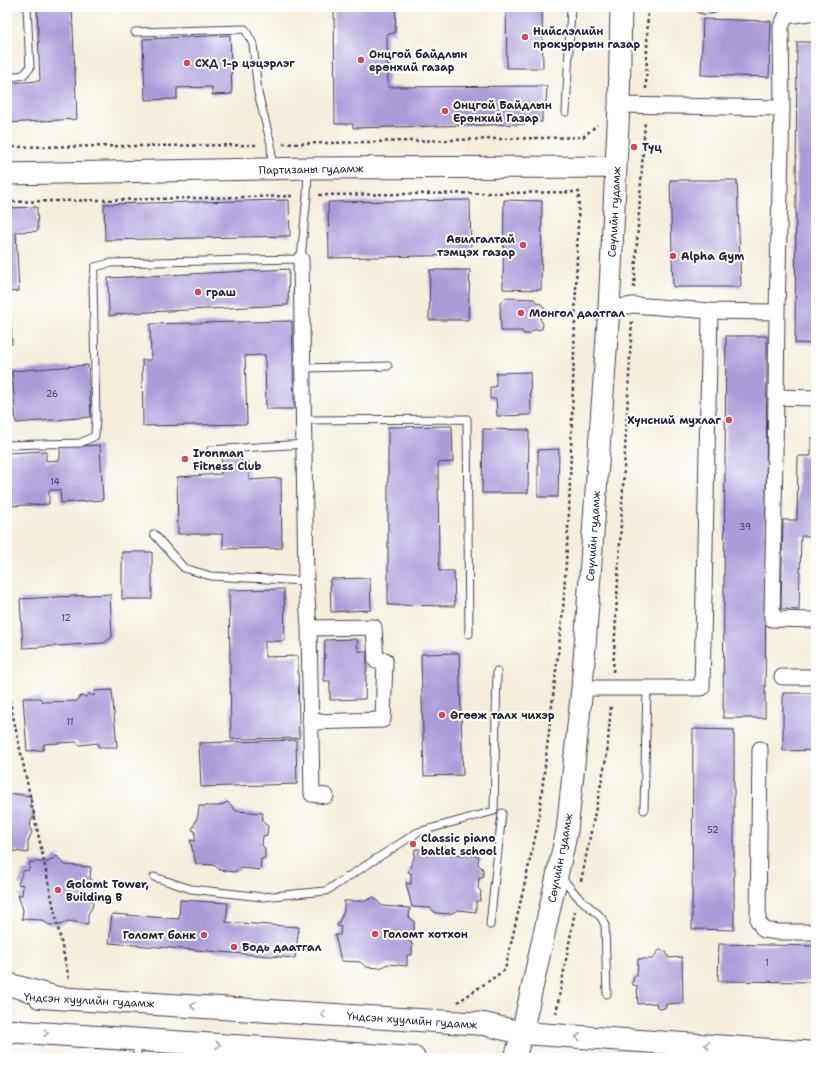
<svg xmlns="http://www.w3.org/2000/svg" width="823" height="1065" viewBox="0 0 823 1065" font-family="'Shantell Sans',sans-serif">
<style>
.building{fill:#aa9bd9}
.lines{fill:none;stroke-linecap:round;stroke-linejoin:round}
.lane-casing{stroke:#424153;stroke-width:9}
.street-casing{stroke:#424153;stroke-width:17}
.secondary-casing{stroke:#424153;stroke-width:23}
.primary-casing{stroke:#424153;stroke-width:24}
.highway-casing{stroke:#424153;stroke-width:24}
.path{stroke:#424153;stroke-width:2.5;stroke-dasharray:3 3;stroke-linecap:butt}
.lane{stroke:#fff;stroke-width:7}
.street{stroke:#fff;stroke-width:15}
.secondary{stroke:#fff;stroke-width:21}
.primary{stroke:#fff;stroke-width:22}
.highway{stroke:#fff;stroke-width:22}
.oneway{stroke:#9c9ca7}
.poi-dot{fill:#d1495b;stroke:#fff;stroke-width:1.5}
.labels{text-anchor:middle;stroke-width:4;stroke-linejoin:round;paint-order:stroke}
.number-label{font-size:9px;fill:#444062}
.poi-label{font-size:11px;font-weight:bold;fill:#22223b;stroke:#fff;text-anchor:start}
.street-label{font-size:11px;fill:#22223b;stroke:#fff}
</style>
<rect width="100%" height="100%" fill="#fff"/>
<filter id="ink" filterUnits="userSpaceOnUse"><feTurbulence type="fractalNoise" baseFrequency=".025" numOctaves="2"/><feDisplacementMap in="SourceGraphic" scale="8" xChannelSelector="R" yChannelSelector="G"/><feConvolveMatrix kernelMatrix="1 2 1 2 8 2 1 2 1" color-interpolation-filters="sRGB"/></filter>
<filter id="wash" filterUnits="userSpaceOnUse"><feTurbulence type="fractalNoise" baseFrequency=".012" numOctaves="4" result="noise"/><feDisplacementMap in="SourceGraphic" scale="16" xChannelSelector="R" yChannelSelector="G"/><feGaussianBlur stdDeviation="0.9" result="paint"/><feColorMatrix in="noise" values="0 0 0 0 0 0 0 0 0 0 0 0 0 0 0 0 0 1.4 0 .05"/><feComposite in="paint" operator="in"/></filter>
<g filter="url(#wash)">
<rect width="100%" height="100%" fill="#f4eedb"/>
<g id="blocks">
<path class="building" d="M37,7H72L77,119L7,123V83L40,81Z
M334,7H396L395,33L387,34L388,87L547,86L546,104H542V122H525V124L353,128V124H335Z
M506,7H542L543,68H507Z
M691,7H719V10L716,13L705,15L699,13Z
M703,19L771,21L769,77L701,75Z
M230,35L232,94L212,95V87L177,88V99L145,100L143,39Z
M797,42H816V344L795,343Z
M670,180H737L741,287H673Z
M289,200L290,236L105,240L104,204Z
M470,200L471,255L329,258L328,202Z
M504,200L542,201L541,290L503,289Z
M37,207L38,231L16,232L19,291L9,292L12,344H7V208Z
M289,269L288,305L128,313L109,316L108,278Z
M430,270H470L468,320H429Z
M506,298L534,299L537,303L541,304L544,307L540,319L543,324L542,329L534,330L529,334H524L522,331H501L500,303Z
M292,321L294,409H266L265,355L245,356L247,424L143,426L142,360H151L150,324Z
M726,336H767L765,718H723Z
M88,365L91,417L16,423L12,371Z
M530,372L531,415L497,416L496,399H490V387H496V373Z
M452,426L453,462L438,463L439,571H454L455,606L388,605V427Z
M483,429L529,430L528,493H482Z
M811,438H816V461H814L813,515H816V536H801L799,610L781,609L783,520H797L798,456H811Z
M100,445L103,500L61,503L60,490H49V504L9,506L7,453L46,451V461L60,460V447Z
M559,449L558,497H538V450Z
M222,454H241L242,462H249V480L281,478L282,548L223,549V534H178L177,477L221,474Z
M122,552H152V599H122Z
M370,578L371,610L331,612L330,579Z
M284,589L285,641H265V657L298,656L299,738L231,739L229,590Z
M110,594L112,637L104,643L23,648L20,599Z
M357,639L358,651L367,652L365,699L330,700V681H324L325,640Z
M459,653L463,775L424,776L421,654Z
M112,690L117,747H98V743L80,745L76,742L44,744L43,750L27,751L23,698H40L43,702L77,701L81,696L86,697L89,694L94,696L95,691Z
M783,693H816V750L783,751Z
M693,729L734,730V930L692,929Z
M296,740L297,784L201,787L199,743Z
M7,793L31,796L30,807L34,811V816L31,821L30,828L32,832L28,842V853L7,850Z
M228,802L236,811L263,813L262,821L268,826L267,835L263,836L262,845L265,849V858L261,859L260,870L242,868L234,872L220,870L214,865L196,864L190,840L195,841V831L192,830L198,815L199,806H219Z
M444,845L452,854L479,856L478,864L483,869V878H479L478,888L481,891L480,901H476V912L458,910L450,914L436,913L430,908L412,907L406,883L411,884V873L408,872L414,858L415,849H435Z
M57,856L65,865L91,867L90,878L95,883L94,887L91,892L90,899L93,903L92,908L88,914V924L68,921L60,925H49L42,920L22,919L23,910L18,895H22L23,885L18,884L23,871L29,870L30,862H48Z
M374,897L382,906L410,908L409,917L414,921V931L410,932L409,940L412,944V955H407V966L388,964L380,968L366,967L360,962L341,961L335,935H340L341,927L337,926L344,911V901H365Z
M180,900L228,903L226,922L299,927L295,958L109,943L112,914L179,919Z
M719,944L816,946V982L718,981Z
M660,950L666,952L669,958L682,957L683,1003L666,1004V1007L662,1009L657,1007L656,1003L638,1004L637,986L633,985L632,983L634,976H637L638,959H653L657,952Z"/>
</g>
</g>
<g filter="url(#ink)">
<use href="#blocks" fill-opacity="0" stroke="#424153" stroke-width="1"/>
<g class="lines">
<g class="lane-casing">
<path id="lane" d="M135,32L245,29L253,44L258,93L271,144L272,166
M7,78L23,75L30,68L27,7
M566,112L571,7
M304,368L388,366
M304,420L467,419L469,634
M7,445L80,443L95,436L96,417L93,283L95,267L110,263L301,259L307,195L308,171
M211,450L305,444
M154,534L184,568L211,576L306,581
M644,810L647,688
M560,876L578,897L601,917L605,925L607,994
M154,877L191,889L262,897L326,891L418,832L494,811L497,671
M490,925L502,813
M137,1058V1042"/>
</g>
<g class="street-casing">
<path id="street" d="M782,108L781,27L786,16L816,12
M301,259L306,581L309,628L312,794L326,796
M609,309L633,305L710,311
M777,312L776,397L816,398
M776,397L772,619L816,620
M309,628L374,627L376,661L385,660L383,720L310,722
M782,677H816
M582,688H702L710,311L777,312L782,108L619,105
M760,749L758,921L764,930L777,932H816"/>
</g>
<g class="secondary-casing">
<path id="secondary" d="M7,174L308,168L616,167
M515,1058L522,1033L567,831L582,688L609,309L619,105L621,7"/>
</g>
<g class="primary-casing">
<path id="primary" d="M40,997L484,1024L522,1033L816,1053
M7,1031L414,1058"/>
</g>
<g class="highway-casing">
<path id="highway" d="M7,984L58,998
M7,1034L16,1031"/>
</g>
<path class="path" d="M646,89L648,7
M283,144L583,137L597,125
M7,147L258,145
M319,195L579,192L569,512L563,611L538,825L505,970L458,1002
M7,202L294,196
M634,288L645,121
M613,672L632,321
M7,688L69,979
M581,881L607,754L611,705
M556,1014L575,911"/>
<use href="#lane" class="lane"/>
<use href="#street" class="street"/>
<use href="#secondary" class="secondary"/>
<use href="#primary" class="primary"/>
<use href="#highway" class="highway"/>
</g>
<defs><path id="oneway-chevron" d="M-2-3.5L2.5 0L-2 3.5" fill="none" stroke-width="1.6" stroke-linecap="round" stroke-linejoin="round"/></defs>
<g class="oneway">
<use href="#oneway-chevron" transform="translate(193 1006) rotate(-176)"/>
<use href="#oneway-chevron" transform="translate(323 1014) rotate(-176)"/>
<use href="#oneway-chevron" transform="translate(46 1033) rotate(4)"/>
<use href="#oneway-chevron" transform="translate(578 1037) rotate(-176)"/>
<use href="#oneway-chevron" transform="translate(218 1045) rotate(4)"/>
<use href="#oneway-chevron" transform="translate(707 1045) rotate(-176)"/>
</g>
</g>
<g class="poi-dot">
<circle cx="525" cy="37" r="4"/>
<circle cx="361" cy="60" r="4"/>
<circle cx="187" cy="63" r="4"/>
<circle cx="445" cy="111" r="4"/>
<circle cx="634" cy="147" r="4"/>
<circle cx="523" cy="245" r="4"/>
<circle cx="673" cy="256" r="4"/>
<circle cx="198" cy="292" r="4"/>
<circle cx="521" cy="313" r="4"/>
<circle cx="729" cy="420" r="4"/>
<circle cx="185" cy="459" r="4"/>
<circle cx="442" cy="715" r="4"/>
<circle cx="413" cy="844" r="4"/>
<circle cx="58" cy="890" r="4"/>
<circle cx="375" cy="934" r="4"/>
<circle cx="204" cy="935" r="4"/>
<circle cx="234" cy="947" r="4"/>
</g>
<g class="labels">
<g class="number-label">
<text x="52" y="397">26</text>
<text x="55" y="485">14</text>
<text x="745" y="530">39</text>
<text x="66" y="621">12</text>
<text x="70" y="725">11</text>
<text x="713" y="833">52</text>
<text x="767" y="966">1</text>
</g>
<g class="poi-label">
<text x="533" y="35">Нийслэлийн<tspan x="533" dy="13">прокурорын газар</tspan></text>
<text x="369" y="58">Онцгой байдлын<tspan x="369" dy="13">ерөнхий газар</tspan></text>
<text x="195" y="67">СХД 1-р цэцэрлэг</text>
<text x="453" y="109">Онцгой Байдлын<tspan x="453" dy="13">Ерөнхий Газар</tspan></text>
<text x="642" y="151">Түц</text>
<text x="515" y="243" text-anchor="end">Авилгалтай<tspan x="515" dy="13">тэмцэх газар</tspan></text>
<text x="681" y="260">Alpha Gym</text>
<text x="206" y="296">граш</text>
<text x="529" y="317">Монгол даатгал</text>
<text x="721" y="424" text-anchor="end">Хүнсний мухлаг</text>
<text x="193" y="457">Ironman<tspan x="193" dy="13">Fitness Club</tspan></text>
<text x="450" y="719">Өгөөж талх чихэр</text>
<text x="421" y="842">Classic piano<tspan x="421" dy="13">batlet school</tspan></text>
<text x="66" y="888">Golomt Tower,<tspan x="66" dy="13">Building B</tspan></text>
<text x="383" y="938">Голомт хотхон</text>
<text x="196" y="939" text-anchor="end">Голомт банк</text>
<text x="242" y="951">Бодь даатгал</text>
</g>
<g class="street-label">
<text transform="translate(311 169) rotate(-1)" y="4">Партизаны гудамж</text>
<text transform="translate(614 212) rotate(-87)" y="4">Сөүлийн гудамж</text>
<text transform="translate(593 536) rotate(-86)" y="4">Сөүлийн гудамж</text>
<text transform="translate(560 858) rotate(-79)" y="4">Сөүлийн гудамж</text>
<text transform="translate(89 1000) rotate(3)" y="4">Үндсэн хуулийн гудамж</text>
<text transform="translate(412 1020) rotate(4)" y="4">Үндсэн хуулийн гудамж</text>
</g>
</g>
<rect width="823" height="1065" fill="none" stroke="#fff" stroke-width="24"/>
</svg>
